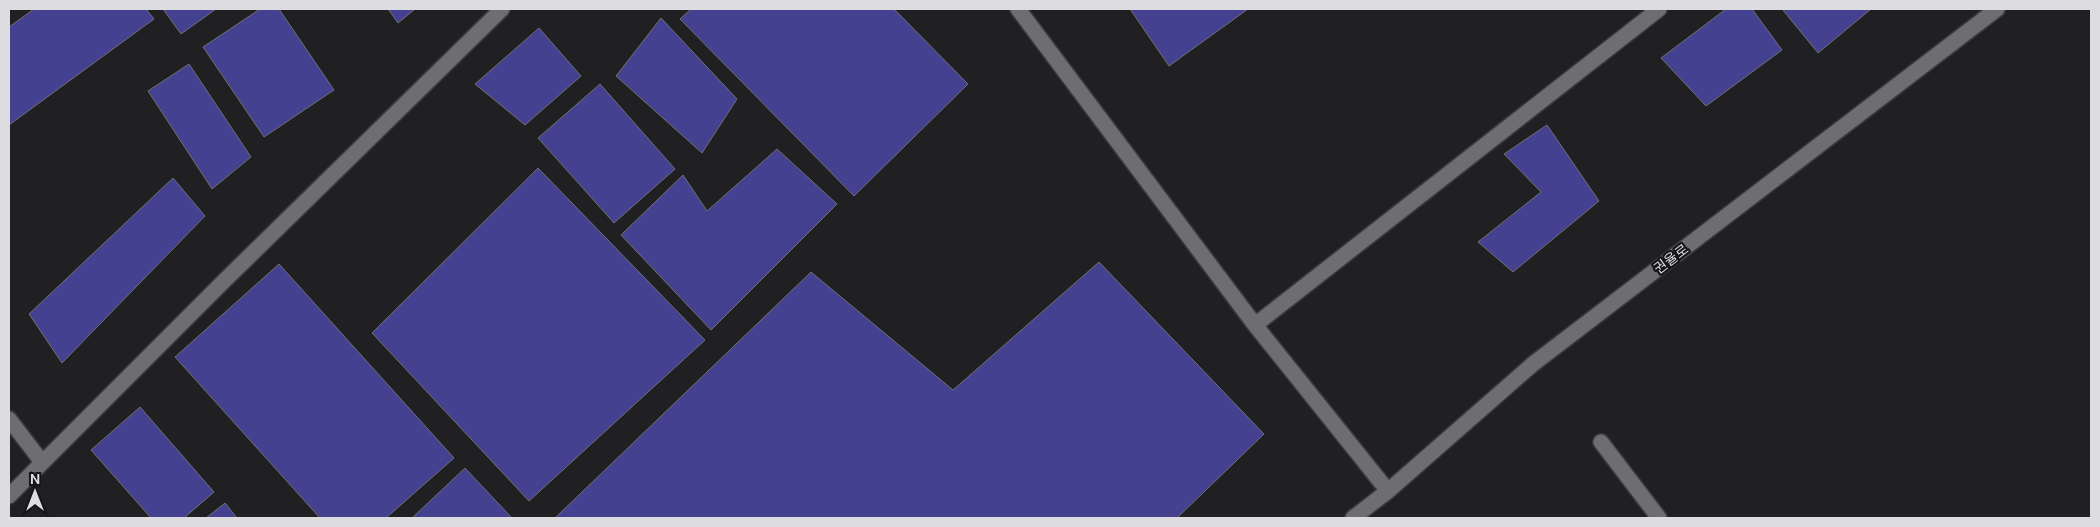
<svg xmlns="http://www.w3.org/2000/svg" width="2100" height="527" viewBox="0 0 2100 527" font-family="'DM Sans','Noto Sans KR',sans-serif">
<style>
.building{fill:#444290;stroke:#6f7073}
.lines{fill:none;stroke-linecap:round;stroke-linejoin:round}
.lane-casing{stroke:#3c3c3f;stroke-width:18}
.street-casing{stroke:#3c3c3f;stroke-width:18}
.secondary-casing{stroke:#3c3c3f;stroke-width:18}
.lane{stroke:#6e6e71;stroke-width:15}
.street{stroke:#6e6e71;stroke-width:15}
.secondary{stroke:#6e6e71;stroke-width:15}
.labels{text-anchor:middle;stroke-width:4.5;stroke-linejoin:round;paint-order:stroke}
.street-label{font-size:14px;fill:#dddddf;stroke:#161619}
</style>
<rect width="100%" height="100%" fill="#202022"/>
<path class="building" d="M34,9H146L154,19L9,125V27Z
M163,9H216L181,34Z
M260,9H279L334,90L264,137L203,47Z
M388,9H415L398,23Z
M691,9H894L968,84L854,196L680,19Z
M1130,9H1248L1169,66Z
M1726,9H1752L1782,50L1706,106L1661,58Z
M1782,9H1871L1818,53Z
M661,18L737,99L702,153L616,76Z
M539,28L581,76L525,125L475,84Z
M189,64L251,157L212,189L148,91Z
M600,84L675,169L614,223L538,138Z
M1547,125L1599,201L1513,272L1478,242L1541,192L1504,154Z
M777,149L837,204L711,330L621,235L683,175L707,211Z
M538,168L705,340L529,501L372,333Z
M173,178L205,216L62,363L29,314Z
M1099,262L1264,434L1177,518H555L811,272L953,390Z
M279,264L454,458L386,518H320L175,357Z
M140,407L214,492L184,518H151L91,450Z
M465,468L512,518H412Z
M225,503L237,518H206Z"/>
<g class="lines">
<g class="lane-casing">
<path id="lane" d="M1018,9L1255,325L1388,491
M1255,325L1659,9
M9,419L42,462
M9,496L222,283L502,9"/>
</g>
<g class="street-casing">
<path id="street" d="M1601,442L1659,518"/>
</g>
<g class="secondary-casing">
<path id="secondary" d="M1353,518L1388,491L1533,364L1997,9"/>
</g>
<use href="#lane" class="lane"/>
<use href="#street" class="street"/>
<use href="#secondary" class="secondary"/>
</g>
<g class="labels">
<g class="street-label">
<text transform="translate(1671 259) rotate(-37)" y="5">권율로</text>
</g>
</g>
<rect width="2100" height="527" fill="none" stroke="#dddddf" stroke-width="20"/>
<g transform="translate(35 492)" stroke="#161619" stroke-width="4" paint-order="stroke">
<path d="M0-4L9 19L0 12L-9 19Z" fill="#dddddf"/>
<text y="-8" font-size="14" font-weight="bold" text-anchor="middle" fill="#dddddf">N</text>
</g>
</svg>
